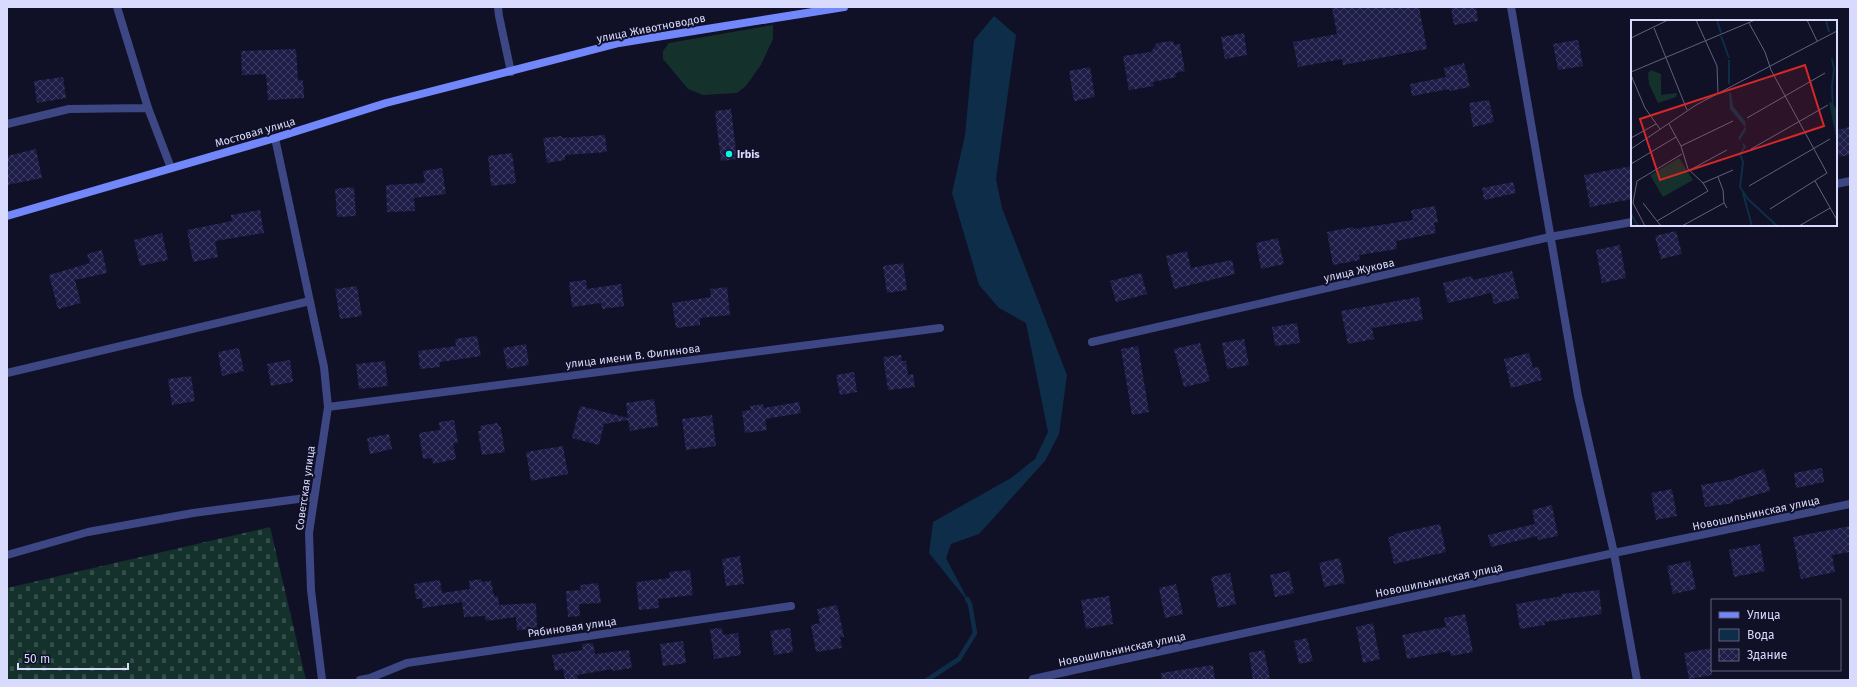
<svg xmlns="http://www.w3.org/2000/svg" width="1857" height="687" viewBox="0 0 1857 687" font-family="'Fira Sans',sans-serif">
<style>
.grass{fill:#14312b}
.cemetery{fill:url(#cemetery-stones)}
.water{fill:#0e2d48}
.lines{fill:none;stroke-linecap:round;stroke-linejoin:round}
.stream{stroke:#0e2d48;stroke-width:4.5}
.building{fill:url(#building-cross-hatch)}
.minor{stroke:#3d4784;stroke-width:8}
.tertiary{stroke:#3d4784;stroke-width:8}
.secondary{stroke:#7287fa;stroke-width:8}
.poi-dot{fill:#0af7e5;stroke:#101027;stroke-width:1.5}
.labels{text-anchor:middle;stroke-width:4;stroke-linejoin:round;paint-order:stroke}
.street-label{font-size:11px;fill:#d8dafe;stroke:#101027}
.poi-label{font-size:11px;font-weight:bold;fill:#d8dafe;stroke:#101027;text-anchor:start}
.inset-river{fill:none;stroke:#0e2d48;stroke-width:2}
.inset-road{fill:none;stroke:#60617d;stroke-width:1}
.view{fill:#d62828;fill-opacity:0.15;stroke:#d62828;stroke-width:2}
.inset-edge{fill:none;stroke:#d8dafe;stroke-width:2}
</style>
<defs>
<pattern id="cemetery-stones" width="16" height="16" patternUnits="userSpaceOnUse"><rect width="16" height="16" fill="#14312b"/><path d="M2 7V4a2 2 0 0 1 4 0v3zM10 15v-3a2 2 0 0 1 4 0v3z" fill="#354e4b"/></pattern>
<pattern id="building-cross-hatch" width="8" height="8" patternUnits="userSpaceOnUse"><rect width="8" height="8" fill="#1e1d47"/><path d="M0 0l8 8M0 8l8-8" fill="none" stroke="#3e3d63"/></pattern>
</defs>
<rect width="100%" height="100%" fill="#101027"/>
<path class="grass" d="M773,25V39L761,65L746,86L737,93L703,95L688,89L663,59V51L669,43Z"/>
<path class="cemetery" d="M270,527L306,680H7V588Z"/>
<path class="water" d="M994,16L1016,35L996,179L1002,208L1067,375L1059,434L1045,461L979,534L951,544L946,558L970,604L929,553L933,522L1011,478L1035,459L1048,432L1026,323L999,308L979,285L952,193L965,135L974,40Z"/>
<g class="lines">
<path class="stream" d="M927,680L959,659L975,633L970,604L967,599"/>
</g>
<path class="building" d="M1339,7H1419L1427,49L1343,65L1342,59L1298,67L1293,42L1337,34L1332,8Z
M1451,7H1476L1478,21L1454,25Z
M1244,33L1247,55L1225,59L1221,37Z
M1578,40L1583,66L1558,70L1553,44Z
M1173,41L1174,45L1180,44L1185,71L1175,73L1176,77L1153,82L1154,86L1129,90L1123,56L1151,52L1157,43Z
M296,49L298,80H303L304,98L268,100L266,74L242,75L241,51Z
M1464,63L1470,87L1450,91L1449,89L1412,96L1410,84L1446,77L1444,68Z
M1090,67L1095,97L1074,101L1069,71Z
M63,77L66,98L37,103L34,81Z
M1489,100L1494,122L1473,127L1469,103Z
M731,109L737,159L721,161L715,111Z
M1850,127V155L1839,157L1836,143V130Z
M605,135L607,152L565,155V160L547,163L543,138L562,136V138Z
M36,149L42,178L7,185V156Z
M512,153L516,183L491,186L488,156Z
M1632,166V199L1590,207L1584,175Z
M442,168L446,194L414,198L415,211L387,212L386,185L425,183L423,171Z
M1513,182L1516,193L1484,200L1482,188Z
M354,187L356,216L337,217L335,189Z
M1435,206L1438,222L1434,223L1436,233L1396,241L1397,249L1359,255L1360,260L1333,265L1327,232L1353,227L1354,229L1413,220L1411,210Z
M260,210L264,233L215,241L218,257L193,262L187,230L232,221L231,215Z
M1676,231L1682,254L1661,259L1655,236Z
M162,233L168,260L140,266L134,240Z
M1278,238L1284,264L1261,269L1256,243Z
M1620,245L1626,278L1602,283L1596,250Z
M102,250L107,273L75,280L81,303L58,309L49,275L90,263L87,254Z
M1187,251L1191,268L1232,260L1235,274L1174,289L1166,256Z
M903,263L907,290L887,293L883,266Z
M1512,271L1519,298L1494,304L1491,293L1448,303L1443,283L1472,276L1473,280Z
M1141,273L1147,294L1116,302L1110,281Z
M586,280L587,289L621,284L624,306L602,309L601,303L572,307L569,282Z
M357,286L362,316L340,319L335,289Z
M727,287L730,315L700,318V325L676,328L672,303L711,297L710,289Z
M1419,297L1423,320L1372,328L1374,339L1348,344L1341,311Z
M1297,323L1300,343L1275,346L1272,327Z
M477,336L481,356L440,362V367L420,369L418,351L456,346L455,339Z
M1244,339L1249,365L1227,369L1222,343Z
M1200,343L1210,381L1184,387L1174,349Z
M526,344L529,365L507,369L503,348Z
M1138,346L1149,412L1132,415L1121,349Z
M239,348L244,371L222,376L218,352Z
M1529,353L1533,368L1539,367L1542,380L1511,388L1504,359Z
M901,355L902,361H906L908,375L913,374L915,387L888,390L883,357Z
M290,360L293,382L271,386L267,364Z
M385,361L388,386L359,389L356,364Z
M854,372L857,392L840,395L836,375Z
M191,376L195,401L172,405L168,379Z
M654,399L658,426L630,431L628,420L604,424L599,445L572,438L580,406L628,418L626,403Z
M799,402L801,413L765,419L767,430L745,433L742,411L751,410L750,406L763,404L764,408Z
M712,415L716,446L686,450L682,419Z
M454,420L458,443H453L456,459L433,464L432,458L423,459L419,433L440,430L439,422Z
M497,423L501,428L505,452L482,455L478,431H481L480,426Z
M389,434L392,449L370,454L367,438Z
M563,446L568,474L531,481L526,452Z
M1822,468L1824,482L1796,488L1794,473Z
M1764,469L1770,491L1733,501V503L1705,507L1701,485L1735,479L1734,478Z
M1672,489L1677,516L1656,520L1651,493Z
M1552,505L1558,536L1538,540L1537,536L1491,547L1488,535L1535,524L1532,510Z
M1440,524L1446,552L1394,564L1388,537L1394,536V534Z
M1850,526V552L1832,555L1835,572L1801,579L1793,537Z
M1760,544L1765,571L1734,577L1729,550Z
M740,556L744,584L726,586L722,559Z
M1340,558L1345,583L1324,587L1319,563Z
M1690,561L1696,589L1673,594L1667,566Z
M690,570L693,595L658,599L659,608L639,610L636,582L670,578L669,572Z
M1289,571L1294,593L1275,597L1270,575Z
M1230,573L1236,604L1218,608L1211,577Z
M481,579L482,582L491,581L494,596H498L499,605L536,603L537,629L517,630L516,617L486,621L485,616L464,617L462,602L423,608L422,599H416L414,584L440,580L442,593L470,589L469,581Z
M598,583L601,603L579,604L580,616L568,617L566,591L581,590L580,585Z
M1176,584L1183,614L1165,618L1159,588Z
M1599,590L1602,614L1544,622L1545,625L1520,629L1516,604L1562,596V594Z
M1109,596L1113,624L1086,629L1081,600Z
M837,605L844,637H840L842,648L816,652L811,625L820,623L817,609Z
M1465,614L1473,652L1451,656L1450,651L1407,659L1402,635L1446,627L1444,618Z
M1373,623L1380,659L1363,663L1356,627Z
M722,628L723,635L738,633L741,655L714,659L710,629Z
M790,628L793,652L774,655L770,631Z
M1307,638L1313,661L1299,664L1294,641Z
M683,641L686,663L663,666L660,644Z
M593,643L595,654L629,650L632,668L612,671V669L577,675L578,680H565L563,669L555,671L552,655L583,650L582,644Z
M1712,648V675L1689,679L1684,653Z
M1264,650L1270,680H1253L1249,653Z
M1213,665L1215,680H1162L1161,673Z"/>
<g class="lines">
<path class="minor" d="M117,7L148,108L171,168
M498,7L499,16L511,72
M7,124L69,109L148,108
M275,138L324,367L328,407L309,533L311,590L322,680
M1836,184L1850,181
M1092,342L1550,237L1632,222
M7,373L310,301
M328,407L940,328
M7,555L88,532L193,513L313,497
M1033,679L1614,553L1850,504
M360,680L370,678L407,663L791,606"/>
<path class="tertiary" d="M1511,7L1578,396L1614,553L1637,680"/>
<path class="secondary" d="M7,216L275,138L386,103L619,43L844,7"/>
</g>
<circle class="poi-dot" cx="729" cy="154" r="4"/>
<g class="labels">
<g class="street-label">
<text transform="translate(651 28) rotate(-11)" y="4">улица Животноводов</text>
<text transform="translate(255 132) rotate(-16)" y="4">Мостовая улица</text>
<text transform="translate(1359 270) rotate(-13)" y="4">улица Жукова</text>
<text transform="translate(633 356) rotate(-7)" y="4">улица имени В. Филинова</text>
<text transform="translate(305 488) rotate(-82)" y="4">Советская улица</text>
<text transform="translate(1756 513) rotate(-12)" y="4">Новошильнинская улица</text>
<text transform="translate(1439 580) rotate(-12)" y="4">Новошильнинская улица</text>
<text transform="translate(572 627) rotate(-8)" y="4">Рябиновая улица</text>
<text transform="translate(1122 649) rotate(-12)" y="4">Новошильнинская улица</text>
</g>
<g class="poi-label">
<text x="737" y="158">Irbis</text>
</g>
</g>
<g transform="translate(1631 20)">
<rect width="206" height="206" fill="#101027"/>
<path d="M20,50L30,54V75L46,73L45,77L27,83L18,64L17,53ZM198,82L202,83L206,91V122Z" fill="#14312b"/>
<path d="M48,138L62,160L32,177L19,155Z" fill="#14312b"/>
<path d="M98,72L100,73L102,86L114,101L115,110L109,120L112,124L107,118L114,107L99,89Z" fill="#0e2d48"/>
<path class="inset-river" d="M86,0L90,13M195,0L198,12M90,16L98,38M201,39L203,49L201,66L202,92L206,102M98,64V40M204,100L206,116M112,124L114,127L109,134L112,142L109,167L117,179L146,206M112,173L121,206M0,194L7,206"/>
<path class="inset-road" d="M65,0L86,46L87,74M176,0L186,21M118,3L134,32L140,50L196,153L139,189M23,8L56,90M0,18L37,0M0,52L124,0M0,55L14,88L29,109M116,98L194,53M38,104L50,126L57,149L72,163M0,118L25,104M50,126L102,101M0,129L65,85L206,11M120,129L197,85M0,144L45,117M57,151L96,130M87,157L92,170L93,183L96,188M184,161L206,200M118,166L199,119M12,183L30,206M26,201L77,171L72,163L102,150M14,206L2,183L6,161L51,134M51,206L93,183M168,206L199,188"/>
<path class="view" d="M174,45L193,106L29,160L9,99Z"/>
<rect width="206" height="206" class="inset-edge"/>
</g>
<rect width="1857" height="687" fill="none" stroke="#d8dafe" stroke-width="16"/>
<rect x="1711" y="599" width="130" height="72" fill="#101027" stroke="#60617d"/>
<rect x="1719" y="612" width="20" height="6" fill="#7287fa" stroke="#60617d"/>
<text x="1747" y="619" font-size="12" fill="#d8dafe">Улица</text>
<rect x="1719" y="629" width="20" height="12" fill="#0e2d48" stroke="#60617d"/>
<text x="1747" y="639" font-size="12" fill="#d8dafe">Вода</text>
<rect x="1719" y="649" width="20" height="12" fill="url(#building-cross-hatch)" stroke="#60617d"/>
<text x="1747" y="659" font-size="12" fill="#d8dafe">Здание</text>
<path d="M18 663v6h110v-6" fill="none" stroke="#d8dafe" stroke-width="2"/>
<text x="24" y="663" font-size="12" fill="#d8dafe" stroke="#101027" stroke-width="3" paint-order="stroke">50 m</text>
</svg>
